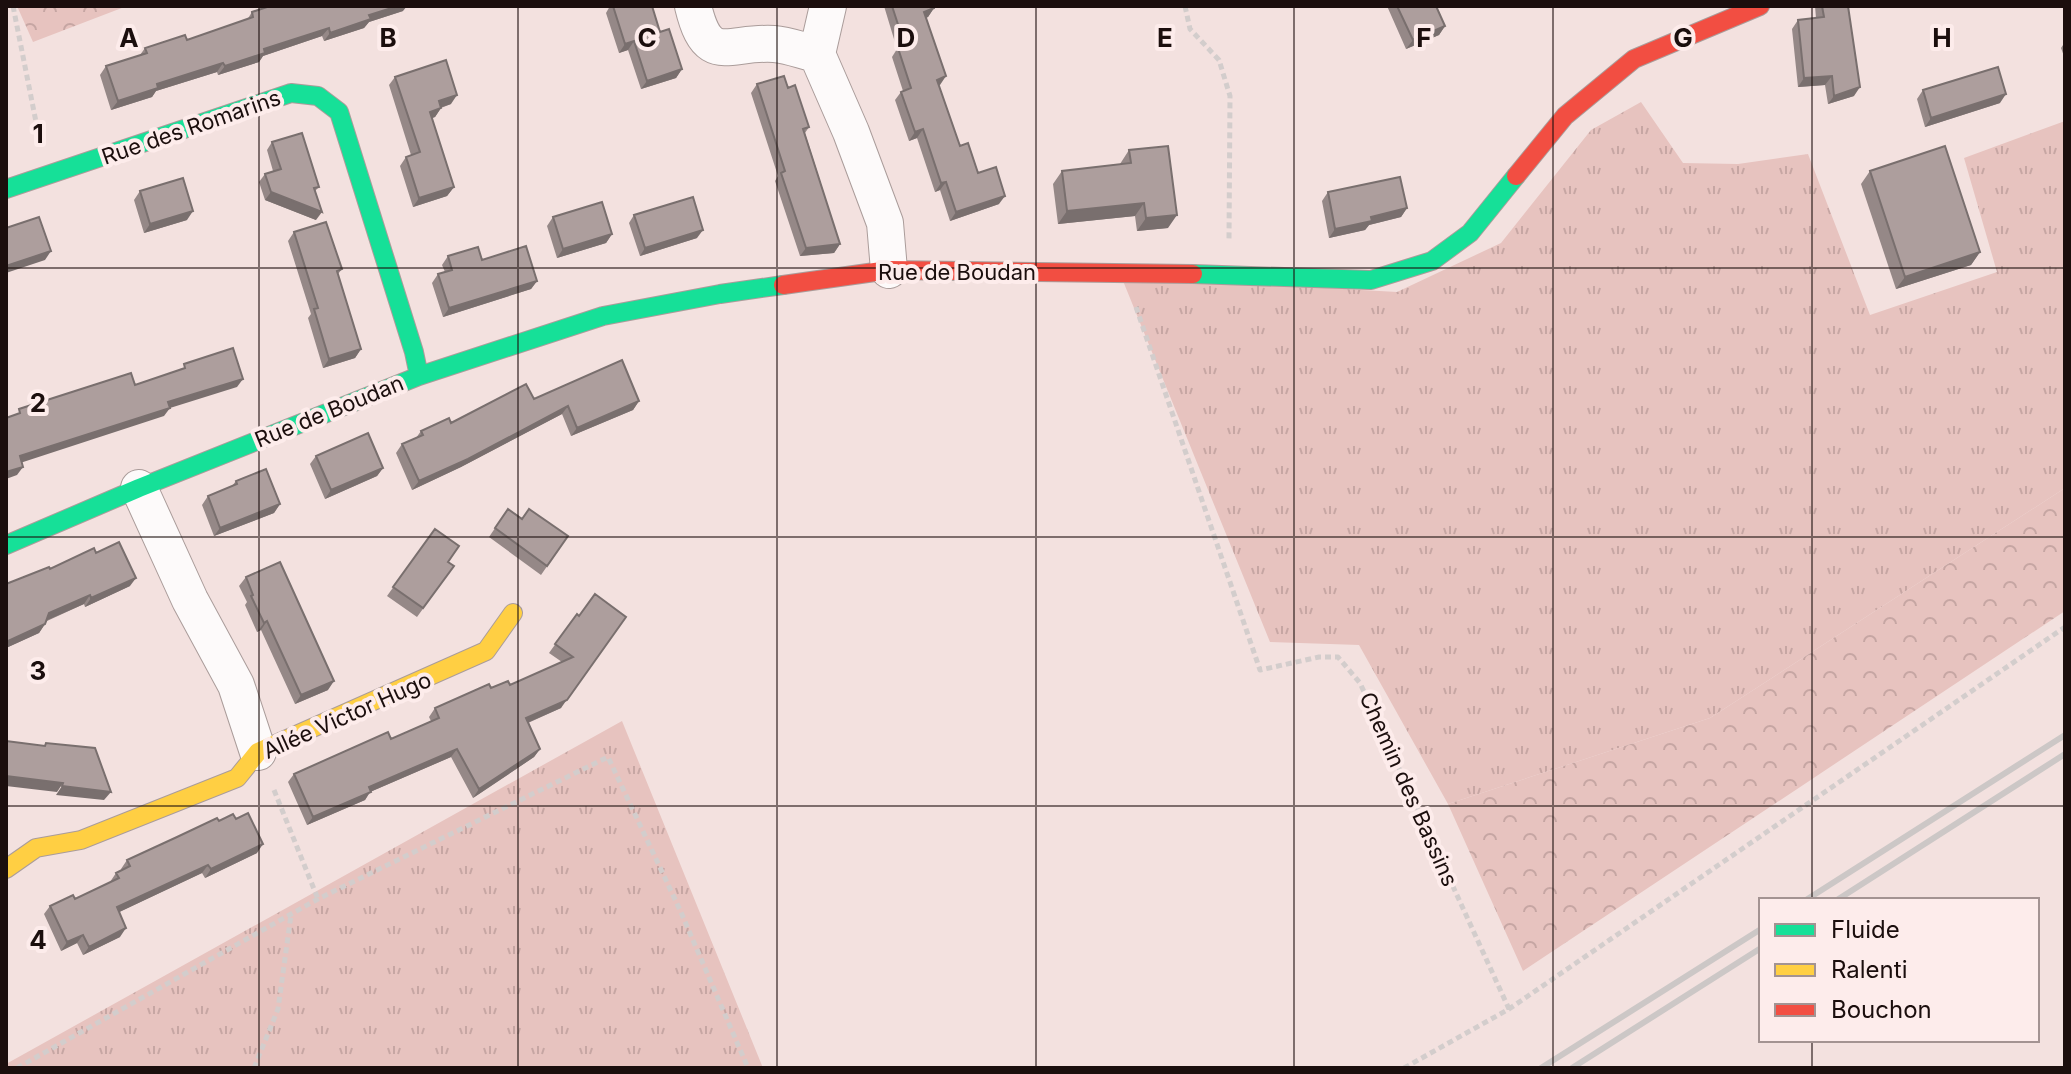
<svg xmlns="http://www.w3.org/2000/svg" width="2071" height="1074" viewBox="0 0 2071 1074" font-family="Inter,sans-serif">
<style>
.grass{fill:url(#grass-tufts)}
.forest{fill:url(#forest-crowns)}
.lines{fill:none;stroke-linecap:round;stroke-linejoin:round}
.street-casing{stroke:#aa9c9a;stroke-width:38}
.fast-casing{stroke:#aa9c9a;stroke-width:20}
.slow-casing{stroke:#aa9c9a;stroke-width:20}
.jam-casing{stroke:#aa9c9a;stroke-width:20}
.path{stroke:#d3cdcc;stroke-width:5;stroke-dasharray:6 4;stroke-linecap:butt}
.street{stroke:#fdfafa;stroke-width:36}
.fast{stroke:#16e098;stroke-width:18}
.slow{stroke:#ffcf43;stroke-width:18}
.jam{stroke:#f24e42;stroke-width:18}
.rail{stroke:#ccc7c6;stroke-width:6}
.wall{fill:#958887}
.shaded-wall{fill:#796f6e}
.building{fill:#ad9e9d;stroke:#796f6e;stroke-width:2}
.grid{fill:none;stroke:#1b0e0d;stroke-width:2;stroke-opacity:0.55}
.labels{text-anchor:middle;stroke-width:8;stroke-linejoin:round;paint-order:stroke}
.street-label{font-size:22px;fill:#1b0e0d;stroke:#fdeceb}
.grid-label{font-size:26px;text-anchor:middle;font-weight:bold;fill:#1b0e0d;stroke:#fdeceb;stroke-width:8;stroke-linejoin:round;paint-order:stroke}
</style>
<defs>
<pattern id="grass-tufts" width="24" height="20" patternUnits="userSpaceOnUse" patternTransform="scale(2)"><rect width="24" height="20" fill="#e7c3bf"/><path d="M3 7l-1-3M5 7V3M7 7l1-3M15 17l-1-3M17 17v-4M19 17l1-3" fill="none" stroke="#c6a6a3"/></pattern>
<pattern id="forest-crowns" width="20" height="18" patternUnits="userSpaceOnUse" patternTransform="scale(2)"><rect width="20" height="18" fill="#e7c3bf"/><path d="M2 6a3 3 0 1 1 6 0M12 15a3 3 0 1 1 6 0" fill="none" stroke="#c6a6a3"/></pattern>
</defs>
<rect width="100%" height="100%" fill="#f3e1df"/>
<path class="grass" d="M1641,102L1683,163L1738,164L1808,154L1870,315L1997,272L1964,158L2065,121V488L1710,718L1448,804L1359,645L1270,642L1121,276L1397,292L1501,243L1591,130Z
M622,721L763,1068H6V1064Z"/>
<path class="forest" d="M17,6H127L33,42Z
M2065,488V611L1523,971L1448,804L1710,718Z"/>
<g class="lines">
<g class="street-casing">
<path id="street" d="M693,6C708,68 727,41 774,44C788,45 803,51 817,54
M828,6L817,54L851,132L885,223L889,270
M139,488L190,600L236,685L258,752"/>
</g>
<g class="fast-casing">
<path id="fast" d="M6,189L291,93L318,96L339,112L414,352L419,376
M1193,274L1371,280L1432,261L1470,233L1516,176
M6,545L139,488L419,376L603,316L720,294L783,285"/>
</g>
<g class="slow-casing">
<path id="slow" d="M6,869L36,848L81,840L237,778L258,752L486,651L513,613"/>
</g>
<g class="jam-casing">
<path id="jam" d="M1516,176L1565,116L1634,59L1760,6
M783,285L889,270L1193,274"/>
</g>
<path class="path" d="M13,6L40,142
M1185,6L1190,29L1219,60L1230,96L1229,239
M1136,307L1260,670L1319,657H1338L1360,683L1509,1009
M274,790L318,899
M17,1068L318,899L608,757L680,910L748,1068
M254,1068L278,1009L291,915
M1404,1068L1509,1009L2065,627"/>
<use href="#street" class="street"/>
<use href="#fast" class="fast"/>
<use href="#slow" class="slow"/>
<use href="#jam" class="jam"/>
<path class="rail" d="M1806,900L2065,735
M1837,900L2065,754
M1541,1068L1761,929
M1572,1068L1761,948"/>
</g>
<path class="wall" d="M610,6H652L660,32L682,69L676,78L641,89L628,50L619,53L606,13Z
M884,6H934V8L928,17L926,18L940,85H939L960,146L999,204L950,221L940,190L935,192L917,138L909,141L895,100L901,92L903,91L892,57L897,49Z
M1387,6H1436L1445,26L1439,35L1406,49Z
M1815,6H1848L1854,96L1828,104L1825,85L1798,87L1792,29L1798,20L1816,18Z
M403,11L369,22L364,28L324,41L322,36L263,56L259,62L218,75L217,72L156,91L152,97L111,110L100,75L106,66L140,55L145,48L187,40L247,20L252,12Z
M2065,42V59L2061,48Z
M395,77L451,104L441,108L435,117L432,118L454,187L447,196L413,207L400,166L406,157L411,155L389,85Z
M757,84L788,88L809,127L805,133L840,244L834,253L800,256L775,181L778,176L751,93Z
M1923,90L2000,103L1925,127L1917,99Z
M272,142L319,187L315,191L316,220L265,200L259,182L265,174L273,171L267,150Z
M1129,150L1168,228L1137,231L1135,216L1058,224L1053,184L1062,171L1120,164Z
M1870,171L1980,252L1971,265L1896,289L1861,184Z
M140,191L187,220L144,233L134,200Z
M1328,192L1407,208L1401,217L1369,225L1365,230L1329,238L1322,201Z
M634,215L697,238L640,256L629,223Z
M553,217L612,234L606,243L557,258L547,226Z
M294,232L342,269L338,274L361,349L355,358L323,368L308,318L311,314L288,241Z
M448,256L482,260L537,281L531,289L443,317L432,283L438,274L445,272L442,265Z
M534,399L639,401L633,410L571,436L562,414L461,467L412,490L396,453L402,444L416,438L421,431Z
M316,456L383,468L377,476L325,499L310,464Z
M236,481L280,504L274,513L214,536L202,505L208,496L232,486Z
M508,509L522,518L568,536L541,575L489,537Z
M435,529L448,562L454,566L417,617L387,596Z
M96,553L130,586L85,607L84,604L47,621L39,633L6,648V584Z
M246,577L328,690L295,704L261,630L257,632L245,605L247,602L239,586Z
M595,594L561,708L528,723L540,749L534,757L473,798L451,757L370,792L365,800L307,825L288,782L294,774L391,739L431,721L429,717L435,708L491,688L510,685L562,662L549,653L577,614L579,616Z
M219,821L257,853L205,878L202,873L119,912L120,937L83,955L77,943L61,951L44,914L50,906L75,899L110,882L116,873L122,870L121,869L127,860Z"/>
<path class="shaded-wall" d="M398,6H407L403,11L369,22L364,28L324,41L330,33L369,15Z
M934,8L928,17L918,20L924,12Z
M1445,26L1439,35L1406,49L1413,40Z
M329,28L322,36L263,56L259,62L218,75L225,66L264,49Z
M634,41L628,50L619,53L625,44Z
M223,63L217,72L156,91L152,97L111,110L118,101L157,84Z
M682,69L676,78L641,89L647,81Z
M946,76L940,85L931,88L937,80Z
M1832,76L1825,85L1798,87L1804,78Z
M1860,87L1854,96L1828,104L1834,96Z
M2006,94L2000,103L1925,127L1931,118Z
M457,95L451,104L433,110L439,101Z
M441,108L435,117L424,121L430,112Z
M923,129L917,138L909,141L915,132Z
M946,182L940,190L935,192L941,183Z
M454,187L447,196L413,207L419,198Z
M271,192L322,212L316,220L265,200Z
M1005,196L999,204L950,221L956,212Z
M1144,203L1135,216L1058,224L1067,211Z
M1407,208L1401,217L1369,225L1365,230L1329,238L1335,229L1371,217Z
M193,211L187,220L144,233L150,224Z
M1177,215L1168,228L1137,231L1146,218Z
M703,230L697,238L640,256L645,248Z
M612,234L606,243L557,258L563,249Z
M840,244L834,253L800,256L806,248Z
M51,251L45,260L6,273V266Z
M1980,252L1971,265L1896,289L1905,277Z
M537,281L531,289L443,317L449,308Z
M361,349L355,358L323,368L329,359Z
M243,379L237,387L170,408L164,416L14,465L20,456L168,402Z
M639,401L633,410L571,436L577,428Z
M568,406L562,414L461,467L412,490L419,481Z
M23,467L17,475L6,479V472Z
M383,468L377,476L325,499L331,490Z
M280,504L274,513L214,536L220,528Z
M136,578L130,586L85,607L91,598Z
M90,595L84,604L43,622L49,613Z
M267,621L261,630L257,632L264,623Z
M45,624L39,633L6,648V642Z
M620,625L561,708L520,726L526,718Z
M334,681L328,690L295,704L301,695Z
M457,749L451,757L370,792L365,800L307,825L313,817L369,787Z
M540,749L534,757L473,798L479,789Z
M6,776L63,783L57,792L6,786Z
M62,786L111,792L104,800L56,795Z
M263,844L257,853L205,878L211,869Z
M208,865L202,873L111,916L117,907Z
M126,928L120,937L83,955L89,947Z
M83,935L77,943L61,951L67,942Z"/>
<path class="building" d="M270,6H398L369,15L371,19L330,33L329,28L264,49L265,53L225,66L223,63L157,84L158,88L118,101L106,66L147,53L145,48L185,35L187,40L253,17L252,12Z
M613,6H652L660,32L669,29L682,69L647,81L634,41L625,44Z
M892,6H934V8L924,12L946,76L937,80L960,146L968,143L978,173L996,167L1005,196L956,212L946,182L941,183L923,129L915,132L901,92L911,88L898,48L905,46Z
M1397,6H1436L1445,26L1413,40Z
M1822,6H1848L1860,87L1834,96L1832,76L1804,78L1798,20L1824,17Z
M446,60L457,95L439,101L441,108L430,112L454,187L419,198L406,157L420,152L395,77Z
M1998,67L2006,94L1931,118L1923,90Z
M784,76L788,88L795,85L809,127L803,129L840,244L806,248L781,173L785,171L757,84Z
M302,133L319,187L314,188L322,212L271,192L265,174L281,169L272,142Z
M1168,146L1177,215L1146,218L1144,203L1067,211L1062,171L1131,163L1129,150Z
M1945,146L1980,252L1905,277L1870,171Z
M1400,177L1407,208L1371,217L1372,221L1335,229L1328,192Z
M183,178L193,211L150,224L140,191Z
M693,197L703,230L645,248L634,215Z
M602,202L612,234L563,249L553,217Z
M39,217L51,251L6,266V228Z
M326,222L342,269L337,271L361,349L329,359L314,309L318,308L294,232Z
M526,246L537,281L449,308L438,274L452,270L448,256L478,247L482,260Z
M233,348L243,379L168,402L170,408L20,456L23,467L6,472V418L20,413L19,409L131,373L135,385L185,368L184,364Z
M622,360L639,401L577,428L568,406L468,459L419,481L402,444L423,435L421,431L449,418L451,423L526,384L534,399Z
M368,433L383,468L331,490L316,456Z
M266,469L280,504L220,528L208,496L237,484L236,481Z
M508,509L522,519L529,509L568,536L547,566L495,528Z
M435,529L459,546L448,562L454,566L423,608L393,587Z
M119,542L136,578L91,598L90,595L49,613L45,624L6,642V584L49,567L50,569L94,548L96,553Z
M280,562L334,681L301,695L267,621L264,623L251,596L253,595L246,577Z
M595,594L626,617L567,700L526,718L540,749L479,789L457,749L369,787L371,792L313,817L294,774L388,732L391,739L439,718L435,708L489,684L491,688L508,681L510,685L573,657L555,644L577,614L579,616Z
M6,741L45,746L46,743L95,748L111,792L62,786L63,783L6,776Z
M248,813L263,844L211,869L208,865L117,907L126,928L89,947L83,935L67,942L50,906L73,895L75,899L119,878L116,873L130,866L127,860L177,837L217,818L219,821L233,814L236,819Z"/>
<path class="grid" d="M259,6V1068M518,6V1068M777,6V1068M1036,6V1068M1294,6V1068M1553,6V1068M1812,6V900M6,268H2065M6,537H2065M6,806H2065M1812,1040V1068"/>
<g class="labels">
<g class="street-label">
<text transform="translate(191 127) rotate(-19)" y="8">Rue des Romarins</text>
<text x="957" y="280">Rue de Boudan</text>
<text transform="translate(329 411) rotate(-22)" y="8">Rue de Boudan</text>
<text transform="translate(347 715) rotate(-24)" y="8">Allée Victor Hugo</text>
<text transform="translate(1409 789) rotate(66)" y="8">Chemin des Bassins</text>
</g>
</g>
<g class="grid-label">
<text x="129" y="47">A</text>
<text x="388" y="47">B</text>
<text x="647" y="47">C</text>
<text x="906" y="47">D</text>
<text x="1165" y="47">E</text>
<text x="1424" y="47">F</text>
<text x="1683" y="47">G</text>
<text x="1942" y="47">H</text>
<text x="38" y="143">1</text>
<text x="38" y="412">2</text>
<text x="38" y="680">3</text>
<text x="38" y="949">4</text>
</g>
<rect width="2071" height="1074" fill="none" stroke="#1b0e0d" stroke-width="16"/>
<rect x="1759" y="898" width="280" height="144" fill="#fdeceb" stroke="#a39392" stroke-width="2"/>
<rect x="1775" y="924" width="40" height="12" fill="#16e098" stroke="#a39392" stroke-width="2"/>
<text x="1831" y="938" font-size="24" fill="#1b0e0d">Fluide</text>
<rect x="1775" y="964" width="40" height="12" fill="#ffcf43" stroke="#a39392" stroke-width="2"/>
<text x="1831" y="978" font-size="24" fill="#1b0e0d">Ralenti</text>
<rect x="1775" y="1004" width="40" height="12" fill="#f24e42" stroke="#a39392" stroke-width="2"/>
<text x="1831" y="1018" font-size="24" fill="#1b0e0d">Bouchon</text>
</svg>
